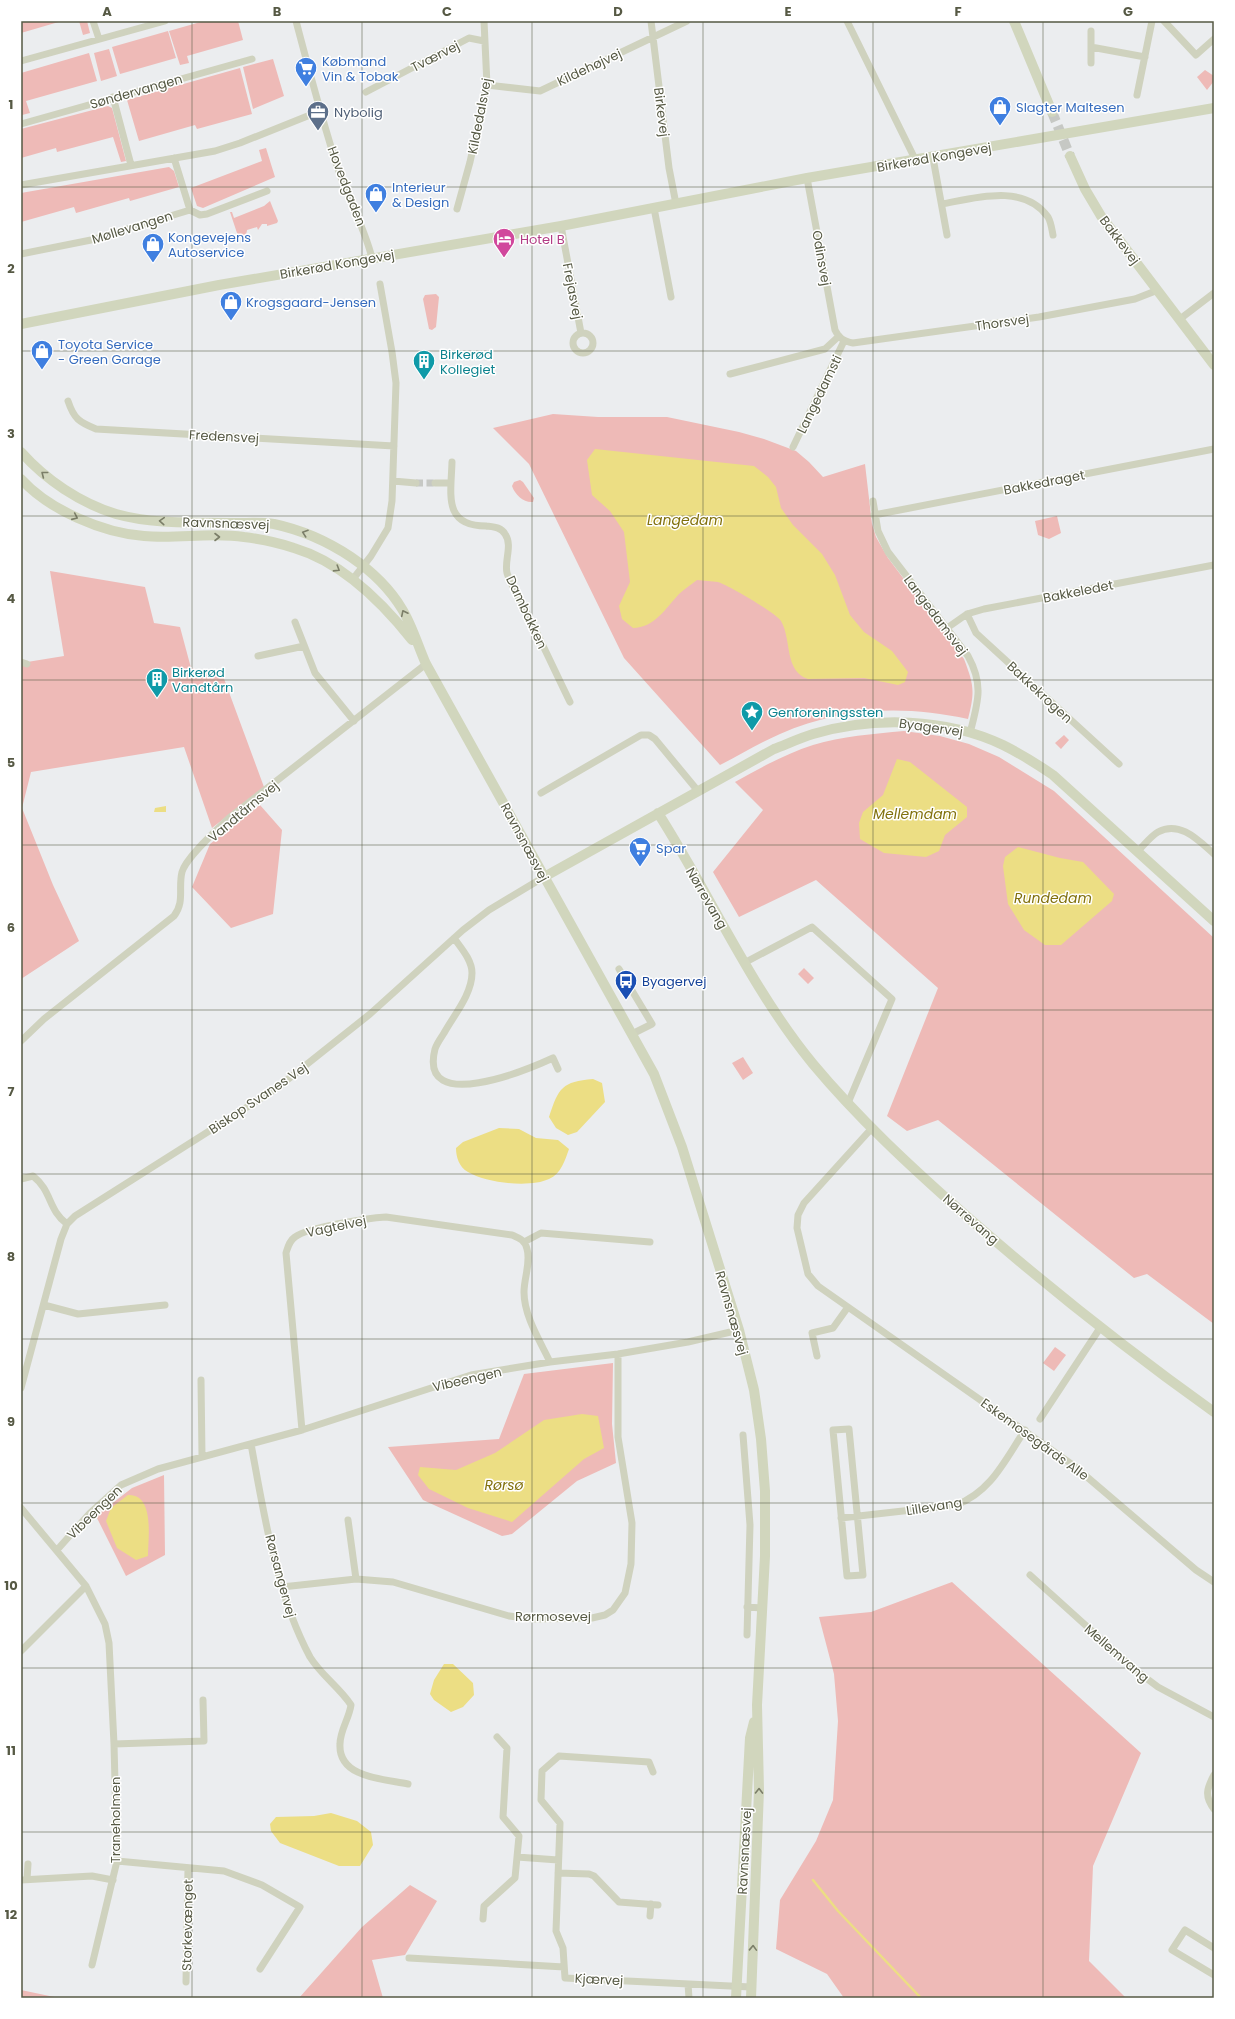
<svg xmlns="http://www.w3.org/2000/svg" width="1235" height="2019" viewBox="0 0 1235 2019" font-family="Poppins,sans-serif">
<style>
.green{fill:#eebab7}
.water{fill:#ecde84}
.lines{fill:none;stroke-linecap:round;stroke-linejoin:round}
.stream{stroke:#ecde84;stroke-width:2.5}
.street-tunnel{stroke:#c6c8c4;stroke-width:7;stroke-dasharray:7 3.5;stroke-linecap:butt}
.secondary-tunnel{stroke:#c6c8c4;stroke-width:10;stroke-dasharray:10 5;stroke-linecap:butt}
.street{stroke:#cfd2be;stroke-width:7}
.secondary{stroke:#d1d6bd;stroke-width:10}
.oneway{stroke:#7b7e68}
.grid{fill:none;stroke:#565944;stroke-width:1;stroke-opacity:0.55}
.labels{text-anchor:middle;stroke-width:3;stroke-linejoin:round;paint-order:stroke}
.street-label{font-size:13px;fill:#565944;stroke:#fff}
.shop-label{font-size:13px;fill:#366cbe;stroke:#fff;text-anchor:start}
.service-label{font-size:13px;fill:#4e5e75;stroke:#fff;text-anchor:start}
.hotel-label{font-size:13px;fill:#b23c85;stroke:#fff;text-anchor:start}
.culture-label{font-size:13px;fill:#0d838f;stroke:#fff;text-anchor:start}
.transit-label{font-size:13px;fill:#164399;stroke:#fff;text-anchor:start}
.water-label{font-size:14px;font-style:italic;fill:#81700c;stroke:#fff}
.neatline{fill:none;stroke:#565944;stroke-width:1.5}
.grid-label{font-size:13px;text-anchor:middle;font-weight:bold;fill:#565944}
</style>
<rect width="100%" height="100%" fill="#ebedef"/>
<path class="green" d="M21,21H62L21,33Z
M79,21H87L90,33L83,35Z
M204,21H238L243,40L187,56L189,63L180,65L169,31Z
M168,31L176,58L120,74L112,47Z
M109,49L117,76L101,81L94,53Z
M89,53L97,81L26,101L30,113L22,115L21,73Z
M273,59L284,96L253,109L243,67Z
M240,68L252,114L197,129L195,125L139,141L127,100Z
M1205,70L1214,76V81L1207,90L1197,77Z
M108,106L112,108L126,161L121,162L113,137L57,152L56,148L21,158V129Z
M266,148L275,177L203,208L197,206L191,188L262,161L259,150Z
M169,167L174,171L179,187L130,201L129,198L76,213L74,207L21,222V193Z
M270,201L278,221L277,223L267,226V224H262L258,230L257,227L247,230L246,235L238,236L230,212H232L234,218L264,206Z
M436,294L439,297L436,327L432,330L429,329L423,299L425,295Z
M553,414L598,417H667L739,432L764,439L796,451L809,462L823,477L865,464L872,524L876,537L888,558L964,659C974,685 975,692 968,719C905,705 840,707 780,734C759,743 740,755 720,765L624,658L529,464L493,428Z
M520,480L523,482L534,498L533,502C524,503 515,495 512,486L514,482Z
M1057,516L1061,533L1049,539L1038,535L1035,521Z
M50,571L145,587L154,623L180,627L191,668L223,676L264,787L212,828L184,747L31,772L22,808L53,885L79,941L21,979V663L64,656Z
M904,731L940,736L969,744L999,757L1054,791L1214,938V1324L1147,1274L1134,1278L938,1120L907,1131L887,1116L938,988L816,880L739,917L713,872L763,810L735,782C760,768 785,754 813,745C842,736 873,734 904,731Z
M1064,735L1069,740L1061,749L1055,743Z
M260,805L282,830L273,914L231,928L192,887L210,844Z
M804,968L814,978L808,984L798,974Z
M743,1057L753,1073L743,1080L732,1063Z
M1055,1347L1066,1355L1054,1371L1043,1363Z
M613,1363L612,1424L616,1463L577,1481L512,1534L502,1536L423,1500L388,1447L499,1439L524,1374Z
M164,1475L165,1555L126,1576L96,1516L132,1488Z
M952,1582L1141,1753L1093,1866L1089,1961L1126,1998H844L827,1974L776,1949L780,1900L816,1841L833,1800L838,1721L834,1674L819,1617L871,1612Z
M410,1885L437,1901L405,1955L372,1960L383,1998H299L362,1927Z
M21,1990L59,1998H21Z"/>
<path class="water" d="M595,449L754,466L768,477L776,487L781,508L793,525L822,554L835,575L850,615L864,632L892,651L908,672L905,682L898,685L864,678L808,679C784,671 792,640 781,621C776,613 728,585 718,582C712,581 704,581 697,580C691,585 684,589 679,594C666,608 654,628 633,628L622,619L619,606L630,582L624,532L610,511L592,495L587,460Z
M897,759L910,762L967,807V817L945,835L939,851L926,857L884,853L860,839L859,823L863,812L883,795Z
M166,806V812H154L155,808Z
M1018,847L1060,858L1083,862L1114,894L1112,901L1061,945H1045L1024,930L1008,904L1003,866L1005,857Z
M593,1079L602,1083L605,1102L577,1132L568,1135L556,1128L549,1117C559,1087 562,1082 593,1079Z
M499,1128L519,1129L536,1138L558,1140L569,1149C565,1160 561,1174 549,1179C530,1188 486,1183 468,1172C459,1167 456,1157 456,1148L463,1142Z
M582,1414L598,1416L604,1448L584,1459L512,1522L468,1508L429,1489L418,1475L420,1467L456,1470L495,1453L544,1420Z
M128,1495C155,1494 148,1538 148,1556L136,1560L117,1548L106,1521L111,1508Z
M444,1664H453L473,1683L474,1695L463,1707L451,1712L434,1700L430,1694L434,1680Z
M331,1813L357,1821L371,1832L373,1845L360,1866H339L280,1843L271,1831L270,1824L276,1817L314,1816Z"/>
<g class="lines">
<path class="stream" d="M813,1880L838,1911L921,1998"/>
<path class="street-tunnel" d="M416,483H435"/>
<path class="secondary-tunnel" d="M1052,112L1070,156"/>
<path class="street" d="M93,21L99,39
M296,21C309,70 322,120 338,169C348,199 364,226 372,258
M651,21L669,168L676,204
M847,21L916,161
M1164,21L1196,55L1214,39
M1091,31V63
M1091,47L1145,57
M21,61L165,21
M487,85L540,91L687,21
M366,92L469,38L484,41
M1137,95L1152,21
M113,97L131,165
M21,124L252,59
M933,158L947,235
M807,178L835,330C839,338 843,341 853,343L1039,317L1135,299L1158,290
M21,185L215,151L240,143L320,111
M942,204C975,198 1024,183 1048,217C1051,222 1052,230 1053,235
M654,208L671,297
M457,209L470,162L487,85L484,21
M190,210L200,215L207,214L267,191
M561,226L581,333
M21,254L91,240L190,210L174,158
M1180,319L1214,293
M573 343a10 10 0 1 1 20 0a10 10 0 1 1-20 0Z
M730,374L825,349L839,336
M68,401C74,419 79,422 96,429L394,446
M793,447L844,341
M452,462C451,495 443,526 486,526C494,527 501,527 505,534C513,545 504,561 507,573C511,586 520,599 526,611C541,641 555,671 570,702
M393,481L416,483
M435,483H451
M873,501L878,531L888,552L968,656C984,685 978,702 970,733
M874,515L1214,449
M353,579L371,556L388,528L392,501L396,383L392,352L380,284
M967,614L976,633L1119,764
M295,622L315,673L354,721
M947,628L967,614L984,609L1214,565
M258,656L304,646
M21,662L27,664
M541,793L641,735H649L655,739L698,791
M1138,851C1144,845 1151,836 1158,832C1180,820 1199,841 1214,854
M454,938C461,948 472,960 472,973C472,994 454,1015 444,1033C441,1038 437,1043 435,1049C418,1116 529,1069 553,1058L558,1069
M744,963L812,927L892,999L848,1103
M619,969L652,1024L632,1034
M21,1041L44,1019L174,916C185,902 178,888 182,872C186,857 218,829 229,818L426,664
M872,1128L804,1203L798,1215L797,1228L808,1274L818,1286L1073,1465L1196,1570L1214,1582
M21,1179L33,1176C52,1191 48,1210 67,1224
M524,1242L541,1233L650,1242
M44,1305L78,1314L165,1305
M817,1356L812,1333L833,1328L848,1307
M201,1380L202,1456
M21,1388L61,1239L67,1224L75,1216L277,1088L370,1014L463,930L489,910L544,877
M1040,1419L1100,1328
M849,1429L863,1575L847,1576L833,1430Z
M302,1430L286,1253C288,1247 289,1241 295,1237C308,1227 368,1218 386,1217L512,1235C519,1238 525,1240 527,1249C531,1262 524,1278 524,1292C524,1316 540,1341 550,1362
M743,1435L750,1525L747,1635
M251,1444C264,1514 276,1594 310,1657C321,1675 340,1688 351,1705C349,1719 340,1730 340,1744C338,1778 384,1779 408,1784
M21,1508L86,1586L105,1624L109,1643L114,1744L117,1861L92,1965
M841,1518L956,1505C991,1492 1005,1460 1025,1430
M348,1520L356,1579
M57,1550L90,1513L121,1485L158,1469L302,1430L471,1375L550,1362L618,1354L688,1342L739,1330
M1030,1575L1134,1669L1158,1687L1214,1717
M282,1587L356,1579L393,1582L509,1616L534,1619L592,1618L605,1615L613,1610L625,1593L631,1564L632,1523L618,1437V1354
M747,1607L762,1608
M21,1651L86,1586
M114,1744L204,1741L203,1700
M653,1772L649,1762L559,1756L542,1771L541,1800L560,1823L556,1931L563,1948L565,1978L751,1987
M1214,1775C1207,1788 1204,1796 1214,1809
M517,1857L558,1860
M117,1861L224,1871L262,1885L300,1907L260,1969
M558,1873L589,1874L594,1876L619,1902L658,1905
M27,1879L28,1864
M21,1880L92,1876L113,1880
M650,1916L651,1904
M483,1919L484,1906L515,1878L519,1836L503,1817L507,1748L497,1737
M1214,1948L1185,1930L1172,1950L1214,1975
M409,1958L564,1967
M186,1982L188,1868
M688,1984L689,1998"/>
<path class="secondary" d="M1014,21L1052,112
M1070,156L1085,189L1101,216L1214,365
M21,324L219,285L561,226L807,178L1214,108
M21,452C46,480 80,503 116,514C155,525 198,522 237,523C249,523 262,522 274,524C302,530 327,541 351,557C370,570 390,589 402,609C412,625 418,646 426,664L654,1074L682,1147L739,1330L754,1390L761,1439L765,1491V1556L757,1705L759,1790L751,1998
M21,479C49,510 103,533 144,536C177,539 212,532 244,537C260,539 279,543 294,548C341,562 382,602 412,640
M658,813C711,896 750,987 813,1064C858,1118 911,1167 963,1213C1044,1284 1127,1350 1214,1412
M544,877L774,749C787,744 800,738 813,734C874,716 946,718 1003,745C1021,754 1037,764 1053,775L1214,921
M736,1998L750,1738L754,1722"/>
</g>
<defs><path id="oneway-chevron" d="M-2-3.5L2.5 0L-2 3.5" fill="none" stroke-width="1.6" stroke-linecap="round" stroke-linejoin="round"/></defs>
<g class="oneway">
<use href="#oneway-chevron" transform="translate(44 474) rotate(-142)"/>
<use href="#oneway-chevron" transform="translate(75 517) rotate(24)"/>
<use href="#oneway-chevron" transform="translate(162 521) rotate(-176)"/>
<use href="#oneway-chevron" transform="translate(305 533) rotate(-161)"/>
<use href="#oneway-chevron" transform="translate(217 537)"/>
<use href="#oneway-chevron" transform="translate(337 569) rotate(32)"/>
<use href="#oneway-chevron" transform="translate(404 613) rotate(-116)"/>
<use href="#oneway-chevron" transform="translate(759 1791) rotate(-89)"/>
<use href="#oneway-chevron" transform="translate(753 1948) rotate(-88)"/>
</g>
<path class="grid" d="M192,21V1998M362,21V1998M532,21V1998M703,21V1998M873,21V1998M1043,21V1998M21,187H1214M21,351H1214M21,516H1214M21,680H1214M21,845H1214M21,1010H1214M21,1174H1214M21,1339H1214M21,1503H1214M21,1668H1214M21,1832H1214"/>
<defs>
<g id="supermarket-pin" transform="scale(1.15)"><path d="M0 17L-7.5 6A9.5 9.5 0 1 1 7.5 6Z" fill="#3f7fe0" stroke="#fff"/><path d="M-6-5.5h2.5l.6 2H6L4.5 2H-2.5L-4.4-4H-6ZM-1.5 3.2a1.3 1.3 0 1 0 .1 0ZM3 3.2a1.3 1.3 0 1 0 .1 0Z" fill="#fff"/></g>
<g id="shop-pin" transform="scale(1.15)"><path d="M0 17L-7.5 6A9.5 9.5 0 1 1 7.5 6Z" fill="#3f7fe0" stroke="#fff"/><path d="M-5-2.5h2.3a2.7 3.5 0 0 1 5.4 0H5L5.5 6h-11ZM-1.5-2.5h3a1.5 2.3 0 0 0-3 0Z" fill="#fff"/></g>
<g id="office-pin" transform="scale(1.15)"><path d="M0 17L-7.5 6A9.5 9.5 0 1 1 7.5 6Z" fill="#5c6f8a" stroke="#fff"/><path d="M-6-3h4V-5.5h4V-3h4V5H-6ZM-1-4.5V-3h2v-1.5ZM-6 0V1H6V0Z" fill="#fff"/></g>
<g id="hotel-pin" transform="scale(1.15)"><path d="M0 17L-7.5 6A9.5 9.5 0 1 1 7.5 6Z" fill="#d1479c" stroke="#fff"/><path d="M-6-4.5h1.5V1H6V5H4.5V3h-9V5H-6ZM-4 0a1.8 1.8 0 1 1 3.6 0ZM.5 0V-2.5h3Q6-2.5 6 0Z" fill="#fff"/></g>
<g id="building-pin" transform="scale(1.15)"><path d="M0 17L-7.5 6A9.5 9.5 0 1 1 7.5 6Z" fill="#0f9aa8" stroke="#fff"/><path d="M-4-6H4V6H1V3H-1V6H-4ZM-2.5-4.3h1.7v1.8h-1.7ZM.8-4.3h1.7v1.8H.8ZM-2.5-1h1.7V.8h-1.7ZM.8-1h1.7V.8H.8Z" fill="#fff"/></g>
<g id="sight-pin" transform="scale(1.15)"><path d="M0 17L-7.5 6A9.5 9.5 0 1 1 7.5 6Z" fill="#0f9aa8" stroke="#fff"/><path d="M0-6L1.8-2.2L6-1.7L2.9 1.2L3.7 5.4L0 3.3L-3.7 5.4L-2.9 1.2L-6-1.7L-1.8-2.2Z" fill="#fff"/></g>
<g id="bus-pin" transform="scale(1.15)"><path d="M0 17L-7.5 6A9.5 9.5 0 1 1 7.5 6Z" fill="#1a4fb4" stroke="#fff"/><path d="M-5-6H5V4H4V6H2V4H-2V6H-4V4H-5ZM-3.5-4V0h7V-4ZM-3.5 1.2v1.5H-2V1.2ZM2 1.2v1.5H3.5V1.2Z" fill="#fff"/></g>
</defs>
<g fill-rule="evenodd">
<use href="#supermarket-pin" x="306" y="68"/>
<use href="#shop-pin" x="1000" y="107"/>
<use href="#office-pin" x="318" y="112"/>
<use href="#shop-pin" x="376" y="194"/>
<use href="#hotel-pin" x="504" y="239"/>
<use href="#shop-pin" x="153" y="244"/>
<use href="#shop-pin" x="231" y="302"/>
<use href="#shop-pin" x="42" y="351"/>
<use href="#building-pin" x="424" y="361"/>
<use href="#building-pin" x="157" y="679"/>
<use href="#sight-pin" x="752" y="712"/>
<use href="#supermarket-pin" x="640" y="848"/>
<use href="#bus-pin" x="626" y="981"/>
</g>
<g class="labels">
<g class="street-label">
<text transform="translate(435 56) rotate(-27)" y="5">Tværvej</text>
<text transform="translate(589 67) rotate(-25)" y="5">Kildehøjvej</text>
<text transform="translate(136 91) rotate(-16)" y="5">Søndervangen</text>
<text transform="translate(662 112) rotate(83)" y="5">Birkevej</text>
<text transform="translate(479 116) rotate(-79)" y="5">Kildedalsvej</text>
<text transform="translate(934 157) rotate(-10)" y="5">Birkerød Kongevej</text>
<text transform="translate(347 186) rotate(69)" y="5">Hovedgaden</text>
<text transform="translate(132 227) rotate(-17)" y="5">Møllevangen</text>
<text transform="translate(1120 240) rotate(53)" y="5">Bakkevej</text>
<text transform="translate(822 258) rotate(80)" y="5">Odinsvej</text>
<text transform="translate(337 264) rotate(-10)" y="5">Birkerød Kongevej</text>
<text transform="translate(573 291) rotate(79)" y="5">Frejasvej</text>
<text transform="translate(1002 322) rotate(-8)" y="5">Thorsvej</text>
<text transform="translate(819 394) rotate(-64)" y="5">Langedamsti</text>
<text transform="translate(224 436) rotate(3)" y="5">Fredensvej</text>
<text transform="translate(1044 482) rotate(-11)" y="5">Bakkedraget</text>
<text transform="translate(226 523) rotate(2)" y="5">Ravnsnæsvej</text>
<text transform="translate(1078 591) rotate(-11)" y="5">Bakkeledet</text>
<text transform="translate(527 612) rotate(65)" y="5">Dambakken</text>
<text transform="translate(936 615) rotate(53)" y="5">Langedamsvej</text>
<text transform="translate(1040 692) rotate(43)" y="5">Bakkekrogen</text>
<text transform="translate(931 727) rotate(8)" y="5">Byagervej</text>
<text transform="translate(243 811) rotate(-40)" y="5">Vandtårnsvej</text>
<text transform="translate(525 842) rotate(62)" y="5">Ravnsnæsvej</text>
<text transform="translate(707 898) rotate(60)" y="5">Nørrevang</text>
<text transform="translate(258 1098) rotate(-34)" y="5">Biskop Svanes Vej</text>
<text transform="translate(971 1219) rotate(41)" y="5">Nørrevang</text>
<text transform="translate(336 1226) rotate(-12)" y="5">Vagtelvej</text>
<text transform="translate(732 1313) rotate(74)" y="5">Ravnsnæsvej</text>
<text transform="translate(467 1379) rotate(-13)" y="5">Vibeengen</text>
<text transform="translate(1035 1439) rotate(36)" y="5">Eskemosegårds Alle</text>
<text transform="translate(934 1506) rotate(-9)" y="5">Lillevang</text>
<text transform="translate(94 1512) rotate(-44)" y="5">Vibeengen</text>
<text transform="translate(281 1576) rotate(75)" y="5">Rørsangervej</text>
<text x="553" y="1621">Rørmosevej</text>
<text transform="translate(1117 1653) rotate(41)" y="5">Mellemvang</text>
<text transform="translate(115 1820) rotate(-90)" y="5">Traneholmen</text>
<text transform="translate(744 1851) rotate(-87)" y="5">Ravnsnæsvej</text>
<text transform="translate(187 1925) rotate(-89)" y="5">Storkevænget</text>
<text transform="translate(599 1979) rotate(3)" y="5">Kjærvej</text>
</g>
<g class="shop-label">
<text x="322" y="66">Købmand<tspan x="322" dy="15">Vin &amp; Tobak</tspan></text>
<text x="1016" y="112">Slagter Maltesen</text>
<text x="392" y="192">Interieur<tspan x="392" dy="15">&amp; Design</tspan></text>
<text x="168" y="242">Kongevejens<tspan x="168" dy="15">Autoservice</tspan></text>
<text x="246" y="307">Krogsgaard-Jensen</text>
<text x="58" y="349">Toyota Service<tspan x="58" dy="15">- Green Garage</tspan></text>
<text x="656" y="853">Spar</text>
</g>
<g class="service-label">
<text x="334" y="117">Nybolig</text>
</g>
<g class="hotel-label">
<text x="520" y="244">Hotel B</text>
</g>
<g class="culture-label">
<text x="440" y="359">Birkerød<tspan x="440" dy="15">Kollegiet</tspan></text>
<text x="172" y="677">Birkerød<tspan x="172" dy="15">Vandtårn</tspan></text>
<text x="768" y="717">Genforeningssten</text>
</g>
<g class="transit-label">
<text x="642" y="986">Byagervej</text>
</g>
<g class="water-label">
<text x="685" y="525">Langedam</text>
<text x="915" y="819">Mellemdam</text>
<text x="1053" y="903">Rundedam</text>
<text x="504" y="1490">Rørsø</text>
</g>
</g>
<rect width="1235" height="2019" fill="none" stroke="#ffffff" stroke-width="44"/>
<rect x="22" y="22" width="1191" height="1975" class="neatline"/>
<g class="grid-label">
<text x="107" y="16">A</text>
<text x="277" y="16">B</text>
<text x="447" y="16">C</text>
<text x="618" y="16">D</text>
<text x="788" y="16">E</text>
<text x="958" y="16">F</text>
<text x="1128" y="16">G</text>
<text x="11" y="109">1</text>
<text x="11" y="273">2</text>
<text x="11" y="438">3</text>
<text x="11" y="603">4</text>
<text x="11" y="767">5</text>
<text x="11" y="932">6</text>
<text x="11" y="1096">7</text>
<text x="11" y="1261">8</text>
<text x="11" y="1426">9</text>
<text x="11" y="1590">10</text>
<text x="11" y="1755">11</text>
<text x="11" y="1919">12</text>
</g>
</svg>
